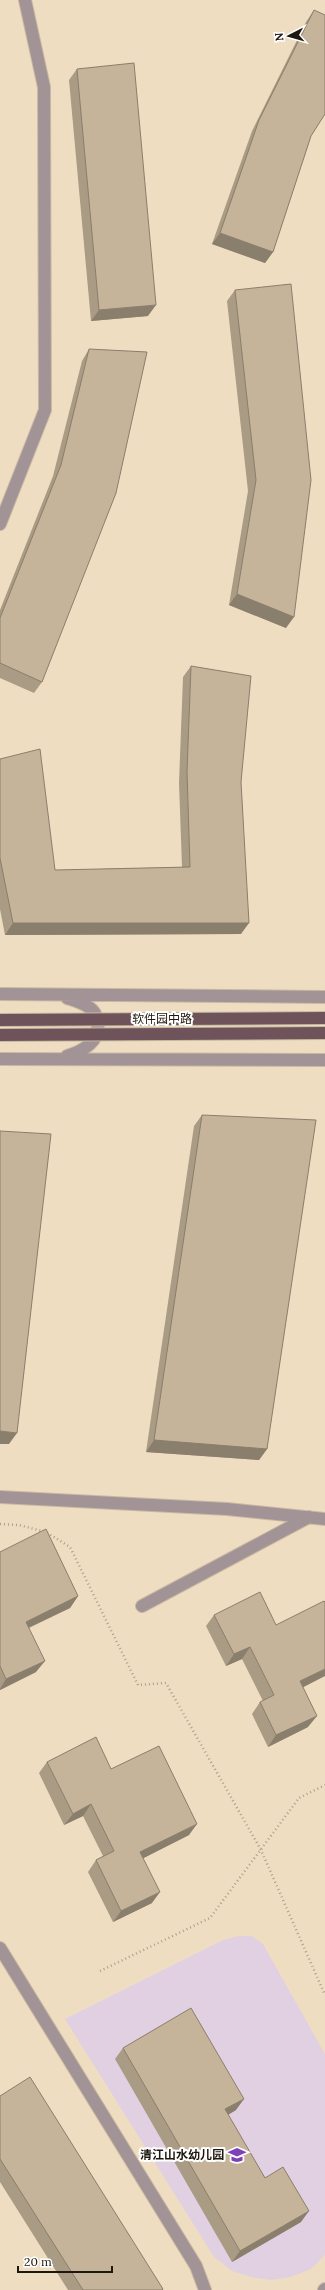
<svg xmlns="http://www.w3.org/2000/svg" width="325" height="2290" viewBox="0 0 325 2290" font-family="Lora,'Noto Sans SC',serif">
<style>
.education{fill:#e1d0e1}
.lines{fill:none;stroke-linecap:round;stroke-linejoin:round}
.minor-casing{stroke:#c9b9a2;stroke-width:14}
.path{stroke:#ae9f8a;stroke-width:2.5;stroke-dasharray:1 3;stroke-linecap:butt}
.minor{stroke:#a29396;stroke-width:12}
.major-bridge-casing{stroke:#c9b9a2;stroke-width:14;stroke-linecap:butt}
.major-bridge{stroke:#6e545a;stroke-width:12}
.wall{fill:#a99b84}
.shaded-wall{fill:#8a7e6c}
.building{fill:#c5b49a;stroke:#8a7e6c}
.labels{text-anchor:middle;stroke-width:4;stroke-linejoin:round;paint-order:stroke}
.street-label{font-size:12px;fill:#1e170e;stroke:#fff}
.poi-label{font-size:12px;font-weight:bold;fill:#1e170e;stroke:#fff;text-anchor:end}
</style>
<rect width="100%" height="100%" fill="#efddc2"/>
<path class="education" d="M239,1936H252L263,1944L325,2054V2255L311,2269L291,2277L271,2280L251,2277L232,2271L214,2257L65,2019L223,1940Z"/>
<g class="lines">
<g class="minor-casing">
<path id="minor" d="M0,524L45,410L44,87L25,0
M0,994L325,997
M67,1056C83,1051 102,1041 97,1021C96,1018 96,1014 94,1012C88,1004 76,1001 67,998
M0,1059L325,1060
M0,1497L227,1509L325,1519
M142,1606L309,1517
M0,1948L196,2266L205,2290
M324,2290L325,2289"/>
</g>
<path class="path" d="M0,1524L19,1525L46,1532L70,1547L138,1685L166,1683L261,1850L325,1995
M100,1971L210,1918L299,1798L325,1785"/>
<use href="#minor" class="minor"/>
<g class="major-bridge-casing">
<path id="major-bridge" d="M0,1020L325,1018
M0,1035L325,1033"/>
</g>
<use href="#major-bridge" class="major-bridge"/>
</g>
<path class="wall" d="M314,10L311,136L273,252L265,263L212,244L252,131L306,22Z
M77,69L148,316L91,321L69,80Z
M235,290L286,628L229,605L248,491L227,301Z
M89,349L42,682L34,693L0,678V610L53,476L82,361Z
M191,666L241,782V934L5,935L0,909V759L55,870L182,867L179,783L183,677Z
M202,1115L267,1449L259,1460L146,1452L194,1126Z
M0,1552L78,1596L70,1608L29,1628L36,1672L0,1690Z
M214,1615L303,1687L308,1727L268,1747L252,1714L260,1702L263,1701L242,1659L226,1666L206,1626Z
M47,1762L111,1769L189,1835L143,1858L152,1903L113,1922L88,1872L96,1860L103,1856L83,1816L64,1825L39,1773Z
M123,2048L236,2110L228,2115L265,2178L301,2222L232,2262L115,2059Z
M0,2096L163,2289V2290H68L0,2182Z"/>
<path class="shaded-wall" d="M220,233L273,252L265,263L212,244Z
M156,305L148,316L91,321L99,310Z
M237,594L294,617L286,628L229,605Z
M13,923H249L241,934L5,935Z
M0,1431L17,1433L9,1444H0Z
M154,1440L267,1449L259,1460L146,1452Z
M78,1596L70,1608L17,1633L26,1622Z
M250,1647L242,1659L226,1666L234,1654Z
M45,1661L36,1672L0,1690V1689L6,1679Z
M325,1669V1676L292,1693L300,1681Z
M317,1716L308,1727L268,1747L276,1735Z
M91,1804L83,1816L64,1825L73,1814Z
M197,1824L189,1835L132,1864L140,1852Z
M160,1892L152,1903L113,1922L121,1911Z
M244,2099L236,2110L217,2121L225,2109Z
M309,2211L301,2222L232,2262L240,2251Z"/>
<path class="building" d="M314,10L325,15V114L311,136L273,252L220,233L259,120Z
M134,63L156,305L99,310L77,69Z
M291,284L311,480L294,617L237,594L256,480L235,290Z
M89,349L147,352L116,493L42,682L0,663V618L61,465Z
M191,666L251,676L241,782L249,923H13L0,858V759L40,749L55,870L190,867L187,772Z
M202,1115L316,1120L267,1449L154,1440Z
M0,1131L51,1134L17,1433L0,1431Z
M46,1529L78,1596L26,1622L45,1661L6,1679L0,1666V1552Z
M260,1592L276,1625L324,1601L325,1602V1669L300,1681L317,1716L276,1735L260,1702L274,1695L250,1647L234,1654L214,1615Z
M96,1737L111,1769L159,1746L197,1824L140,1852L160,1892L121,1911L96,1860L114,1851L91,1804L73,1814L47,1762Z
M191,2008L244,2099L225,2109L265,2178L283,2167L309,2211L240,2251L123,2048Z
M30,2077L163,2289L162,2290H83L0,2159V2096Z"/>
<defs>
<g id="school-bare" transform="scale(1.38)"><path d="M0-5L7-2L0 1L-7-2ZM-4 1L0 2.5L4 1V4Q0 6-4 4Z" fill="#7e41b7" stroke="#fff" stroke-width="2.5" paint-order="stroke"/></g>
</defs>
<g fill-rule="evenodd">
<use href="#school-bare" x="237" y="2155"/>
</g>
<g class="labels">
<g class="street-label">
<text x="162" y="1023">软件园中路</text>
</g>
<g class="poi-label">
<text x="224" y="2159">清江山水幼儿园</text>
</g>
</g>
<g transform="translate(289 36) rotate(264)" stroke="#ffffff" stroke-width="3" paint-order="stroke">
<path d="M0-3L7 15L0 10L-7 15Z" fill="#1e170e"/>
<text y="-6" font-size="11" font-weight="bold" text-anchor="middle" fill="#1e170e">N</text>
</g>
<path d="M18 2266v6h94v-6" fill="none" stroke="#1e170e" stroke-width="2"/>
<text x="24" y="2266" font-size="12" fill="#1e170e" stroke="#ffffff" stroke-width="3" paint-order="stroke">20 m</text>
</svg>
